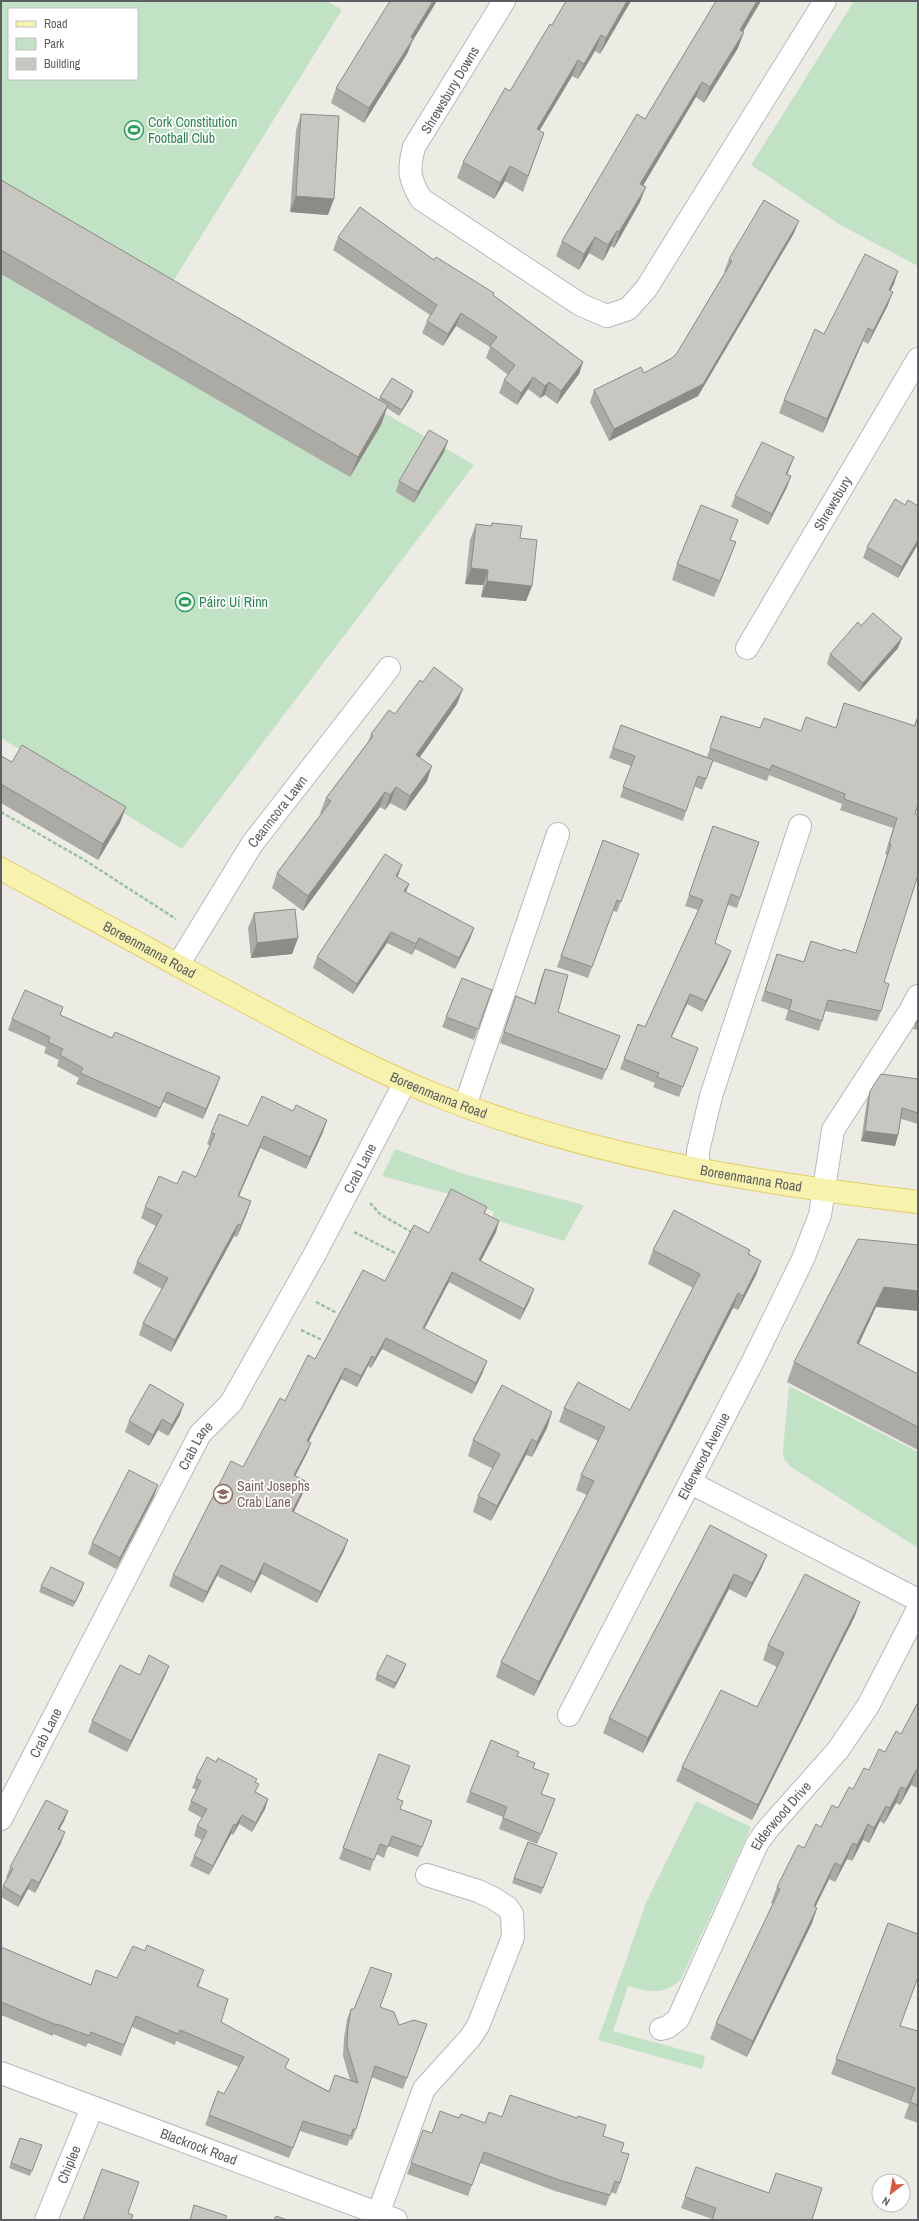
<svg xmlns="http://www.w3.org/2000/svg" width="919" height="2221" viewBox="0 0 919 2221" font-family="'Archivo Narrow',sans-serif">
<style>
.green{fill:#c2e2c6;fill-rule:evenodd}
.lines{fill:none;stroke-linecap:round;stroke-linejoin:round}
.minor-casing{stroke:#b6b8bc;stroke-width:24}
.major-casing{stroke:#e4cd66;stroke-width:24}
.path{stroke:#9bc0aa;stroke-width:2.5;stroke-dasharray:4 2;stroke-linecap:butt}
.minor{stroke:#fff;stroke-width:22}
.major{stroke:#f7f3ae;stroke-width:22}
.wall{fill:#acaaa5}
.shaded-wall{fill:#8c8b86}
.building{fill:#c8c6c0;stroke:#8c8b86}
.labels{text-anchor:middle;stroke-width:3.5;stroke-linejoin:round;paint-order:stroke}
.street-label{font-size:14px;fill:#5c5e63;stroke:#fff}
.leisure-label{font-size:14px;fill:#27864d;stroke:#fff;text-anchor:start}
.education-label{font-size:14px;fill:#785e54;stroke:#fff;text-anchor:start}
</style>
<rect width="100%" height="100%" fill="#edece4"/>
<path class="green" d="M1,1H327L342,10L172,283L1,180ZM9,9H137V79H9Z
M854,1H918V266L842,226L751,165Z
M1,189L474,465L182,849L1,738Z
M395,1149L464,1174L584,1205L564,1241L492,1219L494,1212L460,1197L382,1176Z
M789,1386L918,1452V1548L791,1467L784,1459L783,1450Z
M696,1801L751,1827L681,1979C665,1996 648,1992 628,1986L613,2031L705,2056L702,2069L598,2040L646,1903Z"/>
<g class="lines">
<g class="minor-casing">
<g id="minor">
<path d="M504,1L414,147C408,170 409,179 421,199L581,305L607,316L628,309L646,289L825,1"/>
<path id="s1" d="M747,648L918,359"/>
<path id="s2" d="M178,965L252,844L389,668"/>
<path d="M465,1106L558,834"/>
<path d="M698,1168V1151L711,1096L800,826"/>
<path d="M691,1483L918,1600"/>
<path id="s3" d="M569,1715L753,1361L803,1259L820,1215L833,1130L910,1011L918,996"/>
<path id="s4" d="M1,1819L200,1434L231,1403L316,1252L405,1082"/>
<path id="s5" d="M661,2029L668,2027L678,2019L757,1844L767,1830L838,1750L868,1706L918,1609"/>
<path id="s6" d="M1,2073L396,2220"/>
<path d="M378,2214L424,2089L470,2038L478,2026L513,1937L512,1914L507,1907L493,1898L478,1891L427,1875"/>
<path id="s7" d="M46,2220L92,2108"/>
</g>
</g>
<g class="major-casing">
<g id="major">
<path id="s8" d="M1,869C60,901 120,933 179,966C264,1011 347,1059 436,1095C588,1156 756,1183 918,1202"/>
</g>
</g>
<path class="path" d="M1,812L86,861L176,919
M370,1203L380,1214L413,1233
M354,1232L397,1254
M316,1302L337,1313
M301,1330L322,1340"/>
<use href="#minor" class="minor"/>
<use href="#major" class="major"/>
</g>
<path class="wall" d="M631,1L600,54L595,51L578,79L572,76L539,131L544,133L523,192L505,181L494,199L457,178L463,162L510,91L552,25Z
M716,1H761L743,32L738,48L704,103L696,97L643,185L640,202L614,248L611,246L603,261L589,253L579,270L556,256L562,241L645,119Z
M412,42L407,54L364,123L331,103L336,88Z
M301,114L328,215L290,212L296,130Z
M1,180L379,400L380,397L413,391L411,397L399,416L387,408L381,425L350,477L1,274Z
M794,233L698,396L609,441L590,402L594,390L644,373L672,358L677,353L725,272H724L729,259Z
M338,237L434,260L493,295L583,362L579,374L557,404L545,395L540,398L528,389L517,405L499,393L504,380L508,375L486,358L490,347L456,326L443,346L422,333L427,321L430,315L333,250Z
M894,284L890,291L888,305L868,344L863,341L823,433L779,413L784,400L824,334Z
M444,452L414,503L396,492L399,481Z
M794,457L787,474L791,476L787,487L768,525L731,507L735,496Z
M905,505L918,544L898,578L863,558L867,547Z
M492,523L520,538L532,586L526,601L481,597L483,585L465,584L470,540L476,524L491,526Z
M736,542L714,597L672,580L677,564Z
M861,626L902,638L898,648L859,692L827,664L830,654Z
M844,703L914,726L918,715V804L915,814L884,982L881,1011L877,1021L825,1011L819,1031L785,1020L788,1010L761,1001L777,954L804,962L811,941L842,951L856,953L887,855L885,854L893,828L840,810L842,804L769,775L767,781L713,761L702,790L694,786L683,821L620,797L631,766L609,758L621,725L707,757L721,716L760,728L801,731L836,728Z
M457,704L420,757L427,781L405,811L390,803L385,810L380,807L303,911L272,888L277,873L321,814L320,813L326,798L368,742L371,734L395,714Z
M1,756L120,823L98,860L1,803Z
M713,826L759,842L737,908L728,905L715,943L727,962L702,1012L687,1004L671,1037L698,1048L679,1097L653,1087L655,1083L620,1069L624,1059L645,1027L698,910L685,906Z
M603,840L639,854L617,912L613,911L588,978L557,967Z
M398,876V877L409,884L406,892L474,928L470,939L455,969L415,949L412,955L387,943L353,994L313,968L317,957Z
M254,913L298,938L292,954L251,958L248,928Z
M545,969L558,1012L620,1036L602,1080L500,1043L516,996L534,1004L541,979Z
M492,990L474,1040L442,1027L446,1017Z
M61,1015L112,1038L220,1077L203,1119L163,1102L156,1118L76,1084L79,1078L57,1066L59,1060L44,1053L46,1047L8,1030L12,1019Z
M918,1019V1030L913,1029L915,1024Z
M918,1079V1124L901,1119L898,1135L895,1146L861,1141L867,1101L870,1091Z
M248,1126L323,1132L306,1169L260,1148L239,1196L251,1201L247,1213L237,1237L234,1236L171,1352L139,1335L143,1323L162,1289L133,1273L137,1262L156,1226L141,1218L145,1207L177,1184L196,1177L210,1146L207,1144L211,1133Z
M487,1207L485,1213L496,1232L481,1261L530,1300L520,1320L449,1282L424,1329L483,1372L472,1394L382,1349L371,1368L368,1366L357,1387L341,1379L309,1441L311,1443L307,1453L295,1476L307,1482L303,1493L294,1512L344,1551L317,1603L261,1574L251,1593L217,1576L203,1603L169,1586L173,1575L243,1467L285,1401L315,1359L385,1281L429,1233Z
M653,1250H750L749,1254L761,1261L756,1275L738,1310L733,1308L534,1696L496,1677L501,1662L587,1495L576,1490L581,1475L598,1441L559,1422L564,1408L630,1410L693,1288L648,1264Z
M876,1307L859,1344L918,1374V1450L787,1382L794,1362Z
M552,1412L547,1428L532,1457L526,1455L491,1521L473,1512L478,1496L493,1469L468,1456L473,1440Z
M180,1415L168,1436L158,1430L149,1446L125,1432L129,1421Z
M158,1485L154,1496L116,1569L88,1554L92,1543Z
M710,1525L767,1555L761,1569L746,1598L729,1589L643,1753L603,1733L609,1718Z
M41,1586L82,1589L73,1607L39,1592Z
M855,1616L752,1820L676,1781L682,1767L757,1707L777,1667L763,1660L768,1645Z
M406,1664L394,1689L375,1680L377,1674Z
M169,1666L165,1676L127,1752L88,1732L92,1721L140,1675Z
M918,1702V1786L917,1788L911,1785L900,1805L896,1803L884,1824L880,1821L869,1843L863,1840L852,1861L847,1859L835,1882L829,1879L815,1907L817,1908L812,1923L747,2057L710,2039L716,2023L773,1904L771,1903L777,1887L804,1848L821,1827L838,1808L869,1770L901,1734Z
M379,1754L398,1799L400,1809L432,1821L418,1857L388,1846L384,1858L376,1854L370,1871L339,1859Z
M518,1756L533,1768L542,1794L551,1810L537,1844L499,1829L503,1817L466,1802L470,1792Z
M196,1778L256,1782V1792L268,1799L265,1809L252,1832L239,1824L233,1835L231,1834L209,1875L190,1866L194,1856L202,1840L194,1836L197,1826L202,1818L188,1810L191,1801L197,1790L192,1788Z
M68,1811L64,1821L59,1830L61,1843L35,1893L28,1889L18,1907L1,1897V1893L3,1886L8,1879L6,1878L10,1867Z
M528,1842L557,1853L541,1894L512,1883Z
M888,1923L900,2026L918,2031V2123L904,2118L909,2104L831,2074Z
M1,1947L91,1985L117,1978L201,1980L198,1987L221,2022L286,2069L329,2091L335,2075L350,2080L343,2056L344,2038L347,2019L351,2009H354L380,2007L399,2025L427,2024L403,2089L371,2077L356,2129L352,2140L350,2139L347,2146L300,2131L289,2158L205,2125L218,2091L224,2094L239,2067L176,2041L175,2045L132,2027L121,2056L88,2043L86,2047L53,2034V2036L1,2015Z
M502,2117L603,2136L621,2152L620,2183L616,2194L611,2192L606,2206L555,2191L480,2163L468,2196L407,2174L423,2130L432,2133L459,2118L485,2123Z
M20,2138L42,2145L30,2176L9,2168Z
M696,2167L769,2193L776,2173L812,2220L712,2219L681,2208Z"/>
<path class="shaded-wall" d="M433,1H437L412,42L407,54L364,123L369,108L411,37Z
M627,1H631L600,54L606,38Z
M757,1H761L734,46L740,30Z
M744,32L738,48L704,103L710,87Z
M601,35L595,51L578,79L584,64Z
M578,60L572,76L531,145L537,129Z
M702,82L696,97L635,199L640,184Z
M510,166L505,181L494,199L500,183Z
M646,187L640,202L614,248L619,232Z
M296,196L334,199L328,215L290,212Z
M799,221L794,233L698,396L609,441L614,429Z
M617,231L611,246L603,261L608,245Z
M595,237L589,253L579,270L584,254Z
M898,271L894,284L884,303L889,290Z
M893,292L888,305L868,344L873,331Z
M461,313L456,326L443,346L448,334Z
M868,328L863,341L823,433L827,419Z
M583,362L579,374L557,404L561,391Z
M533,377L528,389L517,405L521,393Z
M549,382L545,395L540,398L545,386Z
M413,391L411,397L399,416L402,410Z
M388,405L381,425L350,477L358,457Z
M448,441L444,452L414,503L418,492Z
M794,457L790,468L782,485L786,474Z
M791,476L787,487L768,525L772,514Z
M918,540V544L898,578L902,567Z
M736,542L730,558L714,597L720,581Z
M471,568L488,570L483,585L465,584Z
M487,581L532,586L526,601L481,597Z
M902,638L898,648L859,692L863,683Z
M463,689L457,704L411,770L416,755Z
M432,766L427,781L405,811L410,796Z
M396,787L390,803L385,810L390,795Z
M385,792L380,807L303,911L308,896Z
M126,807L120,823L98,860L103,844Z
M402,865L398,876L392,886L396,876Z
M409,884L405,894L404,891Z
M474,928L470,939L455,969L459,958Z
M391,932L387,943L353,994L357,984Z
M298,938L292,954L251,958L257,943Z
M419,938L415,949L412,955L416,944Z
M731,951L727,962L702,1012L706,1001Z
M690,994L687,1004L667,1047L671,1037Z
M220,1077L216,1088L203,1119L206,1109Z
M167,1092L163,1102L156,1118L160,1108Z
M327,1120L323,1132L306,1169L310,1157Z
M865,1131L898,1135L895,1146L861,1141Z
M264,1136L260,1148L234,1207L238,1196Z
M251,1201L247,1213L237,1237L241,1225Z
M499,1221L496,1232L475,1271L479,1260Z
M238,1224L234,1236L171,1352L175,1340Z
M761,1261L756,1275L738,1310L743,1296Z
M452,1272L449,1282L419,1339L423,1328Z
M884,1287L918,1291V1311L876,1307L850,1363L857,1343Z
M534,1289L530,1300L520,1320L524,1309Z
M738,1293L733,1308L534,1696L539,1682Z
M386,1338L382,1349L371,1368L375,1358Z
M372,1356L368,1366L357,1387L361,1376Z
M487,1361L483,1372L472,1394L476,1383Z
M345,1368L341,1379L303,1452L307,1441Z
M184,1404L180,1415L168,1436L172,1425Z
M552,1412L547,1428L532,1457L537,1442Z
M162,1419L158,1430L149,1446L153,1435Z
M532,1439L526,1455L491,1521L497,1506Z
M311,1443L307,1453L290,1486L294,1475Z
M307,1482L303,1493L288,1522L292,1511Z
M158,1485L154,1496L116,1569L120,1558Z
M348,1540L344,1551L317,1603L321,1592Z
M767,1555L761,1569L746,1598L752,1583Z
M264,1563L261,1574L251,1593L255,1582Z
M221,1565L217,1576L203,1603L207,1592Z
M734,1574L729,1589L643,1753L648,1738Z
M84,1583L82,1589L73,1607L75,1602Z
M860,1602L855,1616L752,1820L758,1805Z
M406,1664L404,1670L394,1689L396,1683Z
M169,1666L165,1676L127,1752L131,1741Z
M917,1769L911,1785L900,1805L906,1789Z
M901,1787L896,1803L884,1824L890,1808Z
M268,1799L265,1809L252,1832L256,1823Z
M555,1799L551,1810L537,1844Z
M886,1806L880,1821L869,1843L874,1828Z
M68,1811L64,1821L54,1839L58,1829Z
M242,1815L239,1824L233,1835L236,1825Z
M234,1824L231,1834L209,1875L213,1866Z
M868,1824L863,1840L852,1861L857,1845Z
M65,1832L61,1843L35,1893L39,1883Z
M853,1843L847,1859L835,1882L841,1866Z
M835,1863L829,1879L808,1922L814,1906Z
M32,1879L28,1889L18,1907L21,1897Z
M817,1908L812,1923L747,2057L753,2041Z"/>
<path class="building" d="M390,1H433L411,37L413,39L369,108L336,88Z
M566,1H627L606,38L601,35L584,64L578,60L537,129L544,133L528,176L510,166L500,183L463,162L505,88L510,91L550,24L552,25Z
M716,1H757L740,30L744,32L710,87L702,82L640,184L646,187L619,232L617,231L608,245L595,237L584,254L562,241L637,114L645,119Z
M301,114L339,116L334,199L296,196Z
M1,180L388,405L358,457L1,250Z
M764,200L799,221L703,384L614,429L594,390L641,367L644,373L672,358L677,353L732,261L729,259Z
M360,207L434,260L436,257L494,293L493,295L583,362L561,391L549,382L545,386L533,377L521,393L504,380L515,365L490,346L497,337L461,313L448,334L427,321L437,305L338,237Z
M865,254L898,271L889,290L893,292L873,331L868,328L827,419L784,400L815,329L824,334Z
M392,378L413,391L402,410L380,397Z
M429,430L448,441L418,492L399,481Z
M762,442L794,457L786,474L791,476L772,514L735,496Z
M895,499L905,505L908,500L918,506V540L902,567L867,547Z
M701,505L738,520L730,540L736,542L720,581L677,564Z
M492,523L522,526L520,538L537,540L532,586L487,581L488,570L471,568L476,524L492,526Z
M873,613L902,638L863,683L830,654L858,622L861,626Z
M434,667L463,689L416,755L432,766L410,796L396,787L390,795L385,792L308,896L277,873L331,801L326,798L373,736L371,734L389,710L395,714L420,680L423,682Z
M844,703L915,726L918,716V804L915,814L918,815V875L884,982L889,984L881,1011L828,1000L822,1021L789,1010L792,1000L765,991L777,954L804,962L811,941L842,951L843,949L856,953L891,844H889L897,818L844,799L845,794L772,765L770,770L710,748L721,716L760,728L764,718L801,731L806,717L836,728Z
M621,725L713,760L706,779L698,776L686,811L623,787L635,756L613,748Z
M22,745L126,807L103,844L1,784V756L12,762Z
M713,826L759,842L740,898L731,894L715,943L731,951L706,1001L690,994L671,1037L698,1048L683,1087L657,1077L659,1073L624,1059L638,1024L645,1027L703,900L689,895Z
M603,840L639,854L621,902L617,900L592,967L561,956Z
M385,854L402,865L396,876L409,884L404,891L474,928L459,958L419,938L416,944L391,932L357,984L317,957Z
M295,909L298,938L257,943L254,913Z
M545,969L568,975L558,1012L620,1036L606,1070L504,1032L516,996L535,1004Z
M462,978L492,990L478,1029L446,1017Z
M25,990L63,1007L60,1015L112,1038L115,1032L220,1077L206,1109L167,1092L160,1108L80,1073L83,1068L60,1055L63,1049L48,1042L50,1037L12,1019Z
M918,1019V1024H915Z
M881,1074L918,1079V1113L902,1108L898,1135L865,1131L870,1091Z
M262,1096L293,1111L296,1105L327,1120L310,1157L264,1136L238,1196L251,1201L241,1225L238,1224L175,1340L143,1323L168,1278L137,1262L162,1215L145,1207L159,1176L177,1184L183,1171L196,1177L215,1134L211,1133L219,1114L248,1126Z
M451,1189L487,1207L484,1213L499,1221L479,1260L534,1289L524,1309L452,1272L423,1328L487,1361L476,1383L386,1338L375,1358L372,1356L361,1376L345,1368L307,1441L311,1443L294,1475L307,1482L292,1511L348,1540L321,1592L264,1563L255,1582L221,1565L207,1592L173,1575L231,1461L243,1467L280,1398L285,1401L308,1355L315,1359L363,1270L385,1281L414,1225L429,1233Z
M674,1210L750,1250L748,1254L761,1261L743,1296L738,1293L539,1682L501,1662L594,1481L581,1475L605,1427L564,1408L578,1382L630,1410L700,1274L653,1250Z
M858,1239L918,1245V1291L884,1287L857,1343L918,1374V1427L794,1362Z
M150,1384L184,1404L172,1425L162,1419L153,1435L129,1421Z
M502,1385L552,1412L537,1442L532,1439L497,1506L478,1496L500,1454L473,1440Z
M129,1470L158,1485L120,1558L92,1543Z
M710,1525L767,1555L752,1583L734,1574L648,1738L609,1718Z
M51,1567L84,1583L75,1602L41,1586Z
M805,1574L860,1602L758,1805L682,1767L721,1690L757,1707L784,1653L768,1645Z
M149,1655L169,1666L131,1741L92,1721L120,1665L140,1675Z
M387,1655L406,1664L396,1683L377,1674Z
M918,1702V1770L917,1769L906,1789L901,1787L890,1808L886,1806L874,1828L868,1824L857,1845L853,1843L841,1866L835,1863L814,1906L817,1908L753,2041L716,2023L780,1889L777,1887L798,1845L804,1848L816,1824L821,1827L832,1805L838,1808L849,1787L853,1789L864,1768L869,1770L879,1749L885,1752L896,1731L901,1734Z
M491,1740L519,1752L517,1756L535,1763L533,1768L549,1774L541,1794L555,1799L541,1834L503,1818L507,1807L470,1792Z
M379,1754L410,1766L397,1799L403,1801L400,1809L432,1821L422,1847L392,1836L388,1847L380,1844L374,1860L343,1848Z
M207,1757L216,1762L218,1758L257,1779L255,1782L259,1784L255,1792L268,1799L256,1823L242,1815L236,1825L234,1824L213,1866L194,1856L207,1831L197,1826L207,1809L191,1801L201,1781L196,1778Z
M46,1800L68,1811L58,1829L65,1832L39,1883L32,1879L21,1897L3,1886L13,1869L10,1867Z
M528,1842L557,1853L543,1888L514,1878Z
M888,1923L918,1934V1977L900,2026L918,2031V2105L910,2102L915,2088L836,2059Z
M147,1945L204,1970L197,1986L228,1999L221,2022L289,2059L285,2068L329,2092L335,2075L358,2083L347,2046L348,2027L351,2009H354L371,1967L392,1974L380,2007L394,2012L399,2025L414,2020L427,2024L407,2078L375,2066L356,2129H353L351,2136L303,2121L293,2148L209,2115L218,2091L224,2094L244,2057L180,2030L178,2034L136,2016L124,2045L91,2032L90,2036L57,2024V2025L1,2002V1947L91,1985L96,1970L117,1978L133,1946L145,1951Z
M510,2095L577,2118L578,2116L606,2125L603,2136L624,2143L621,2152L629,2154L620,2183L615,2181L610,2195L559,2180L484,2152L472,2185L411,2163L423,2130L432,2133L440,2111L459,2118L461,2114L485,2123L489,2112L502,2117Z
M20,2138L42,2145L32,2171L11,2163Z
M696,2167L769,2193L776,2173L822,2188L812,2220H712L716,2208L685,2197Z
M102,2169L139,2182L128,2213L133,2215L131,2220H83Z
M194,2205L227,2216L225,2220H190Z
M276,2216L287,2220H274Z"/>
<defs>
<g id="stadium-ring" transform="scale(1)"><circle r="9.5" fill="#fff" stroke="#2e9e5b" stroke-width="1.5"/><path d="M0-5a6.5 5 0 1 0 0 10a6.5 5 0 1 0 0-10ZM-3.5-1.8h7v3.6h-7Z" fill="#2e9e5b"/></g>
<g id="school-ring" transform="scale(1)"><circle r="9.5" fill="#fff" stroke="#8d6e63" stroke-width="1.5"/><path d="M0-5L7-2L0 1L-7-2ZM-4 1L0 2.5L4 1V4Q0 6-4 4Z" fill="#8d6e63"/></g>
</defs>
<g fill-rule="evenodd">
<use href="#stadium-ring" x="134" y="130"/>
<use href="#stadium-ring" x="185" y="602"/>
<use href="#school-ring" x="223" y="1494"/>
</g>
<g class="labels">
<g class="street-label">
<text transform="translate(450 90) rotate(-59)" y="5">Shrewsbury Downs</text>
<text dy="5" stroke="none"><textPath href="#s1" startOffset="168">Shrewsbury</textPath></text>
<text dy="5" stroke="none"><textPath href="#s2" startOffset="183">Ceanncora Lawn</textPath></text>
<text dy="5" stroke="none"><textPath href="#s8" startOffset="169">Boreenmanna Road</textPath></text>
<text dy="5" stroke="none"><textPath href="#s8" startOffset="493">Boreenmanna Road</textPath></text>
<text dy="5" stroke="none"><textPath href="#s4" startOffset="745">Crab Lane</textPath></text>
<text dy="5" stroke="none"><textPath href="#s8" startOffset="817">Boreenmanna Road</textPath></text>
<text dy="5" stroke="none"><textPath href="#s4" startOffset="421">Crab Lane</textPath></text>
<text dy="5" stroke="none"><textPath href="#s3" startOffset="292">Elderwood Avenue</textPath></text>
<text dy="5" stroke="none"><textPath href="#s4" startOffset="97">Crab Lane</textPath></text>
<text dy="5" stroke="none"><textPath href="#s5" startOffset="249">Elderwood Drive</textPath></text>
<text dy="5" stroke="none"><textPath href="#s6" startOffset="211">Blackrock Road</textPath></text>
<text dy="5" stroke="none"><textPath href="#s7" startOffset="60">Chiplee</textPath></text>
</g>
<g class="leisure-label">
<text x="148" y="127">Cork Constitution<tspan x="148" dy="16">Football Club</tspan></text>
<text x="199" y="607">Páirc Uí Rinn</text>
</g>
<g class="education-label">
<text x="237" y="1491">Saint Josephs<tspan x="237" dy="16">Crab Lane</tspan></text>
</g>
</g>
<rect width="919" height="2221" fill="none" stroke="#5c5e63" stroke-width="4"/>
<rect x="8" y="8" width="130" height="72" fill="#ffffff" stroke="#bebfc1"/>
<rect x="16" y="21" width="20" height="6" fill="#f7f3ae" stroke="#bebfc1"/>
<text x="44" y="28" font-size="12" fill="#5c5e63">Road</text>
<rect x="16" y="38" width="20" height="12" fill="#c2e2c6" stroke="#bebfc1"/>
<text x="44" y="48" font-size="12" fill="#5c5e63">Park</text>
<rect x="16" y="58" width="20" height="12" fill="#c8c6c0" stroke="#bebfc1"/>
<text x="44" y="68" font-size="12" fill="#5c5e63">Building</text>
<g transform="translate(891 2193) rotate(211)"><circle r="19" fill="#ffffff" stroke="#bebfc1"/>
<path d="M0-3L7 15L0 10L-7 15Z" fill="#d85a3e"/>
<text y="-6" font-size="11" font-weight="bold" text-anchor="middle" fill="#5c5e63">N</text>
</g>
</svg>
